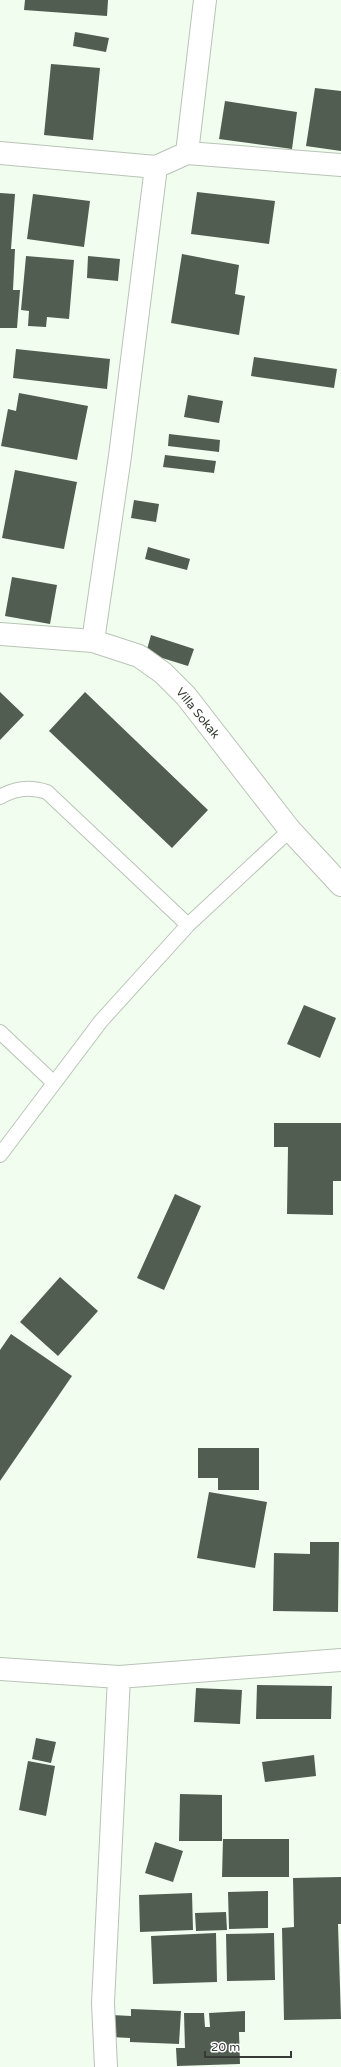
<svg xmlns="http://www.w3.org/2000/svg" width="341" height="2067" viewBox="0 0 341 2067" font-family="'Varela Round',sans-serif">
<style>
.building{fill:#525d51}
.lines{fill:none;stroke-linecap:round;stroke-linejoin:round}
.service-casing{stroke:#b8c4b6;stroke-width:16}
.minor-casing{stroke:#b8c4b6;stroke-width:24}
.service{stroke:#fff;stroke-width:14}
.minor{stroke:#fff;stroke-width:22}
.labels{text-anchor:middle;stroke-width:4;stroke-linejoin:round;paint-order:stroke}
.street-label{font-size:12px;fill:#363b36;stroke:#fff}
</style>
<rect width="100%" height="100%" fill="#f1fdef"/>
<path class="building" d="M25,0H108L107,16L24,10Z
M75,32L109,38L106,52L73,46Z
M51,64L100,68L93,140L44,135Z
M315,88L341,91V151L306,146Z
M225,101L297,112L292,149L219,139Z
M197,192L275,201L269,244L191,234Z
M0,193L15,194L11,249H15L13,290H20L17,328H0Z
M33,194L90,201L84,247L27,239Z
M182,254L239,265L235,294L245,296L239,335L171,323Z
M26,256L74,260L69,319L47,317L46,327L28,326L29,311L21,310Z
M88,256L120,259L118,281L87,278Z
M16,349L110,359L107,389L13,378Z
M254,357L337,369L334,388L251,376Z
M19,393L88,406L77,460L1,446L8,409L16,411Z
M188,395L223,401L219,423L184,417Z
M169,434L220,440L219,452L168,446Z
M165,455L216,461L214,473L163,467Z
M15,470L77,482L64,549L2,538Z
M134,500L159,504L156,522L131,518Z
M148,547L190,559L187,570L145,559Z
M12,577L57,585L50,624L5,616Z
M151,635L194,649L188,666L146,653Z
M0,692L24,715L0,740Z
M85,692L208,810L172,848L49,731Z
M304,1005L336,1018L320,1058L287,1044Z
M274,1123H341V1181H333V1215L287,1214L288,1147H274Z
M175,1194L201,1206L164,1290L137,1278Z
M60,1277L98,1311L58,1356L20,1322Z
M11,1334L72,1376L0,1481V1350Z
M198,1448H259V1490H218V1478H198Z
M209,1492L267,1502L255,1568L197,1558Z
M310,1542H339L338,1612L273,1611L274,1553L310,1554Z
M257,1685L332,1686L331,1719H256Z
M196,1688L242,1690L240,1724L194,1722Z
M36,1738L56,1742L51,1763L32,1759Z
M314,1755L316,1776L265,1782L262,1762Z
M28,1761L55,1766L46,1816L19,1810Z
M180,1794L222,1795V1841H179Z
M223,1839H289V1877H222Z
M155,1842L183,1851L173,1882L145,1873Z
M341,1877V1924H338L341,2019L284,2020L282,1928L294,1927L293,1878Z
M268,1891V1928L229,1929L228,1892Z
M192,1893L193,1930L140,1932L139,1895Z
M226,1912L227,1930L196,1931L195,1913Z
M216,1933L217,1982L153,1984L151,1936Z
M274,1933L275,1980L227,1981L226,1934Z
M131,2009L181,2011L179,2044L130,2042V2038L111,2037L112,2015L131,2016Z
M245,2011V2032H239L240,2064L177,2066L176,2048H185L184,2013H204L205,2027H210L209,2013Z"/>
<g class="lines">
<g class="service-casing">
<path id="service" d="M0,797C15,788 30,786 47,792L188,925
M0,1032L53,1082
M0,1155L101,1021L188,925L290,830"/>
</g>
<g class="minor-casing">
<path id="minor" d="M0,153L156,167L187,153L341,165
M187,153L205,0
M0,634L93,641L139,656L163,673L186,696L290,830L341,885
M93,641L120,456L156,167
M0,1669L119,1677L341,1660
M106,2067L103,2003L119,1677"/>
</g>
<use href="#service" class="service"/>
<use href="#minor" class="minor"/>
</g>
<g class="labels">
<g class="street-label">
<text transform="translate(198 713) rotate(51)" y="4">Villa Sokak</text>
</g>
</g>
<path d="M205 2051v6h86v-6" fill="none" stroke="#363b36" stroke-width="2"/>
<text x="211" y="2051" font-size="12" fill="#363b36" stroke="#ffffff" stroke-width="3" paint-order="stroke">20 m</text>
</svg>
